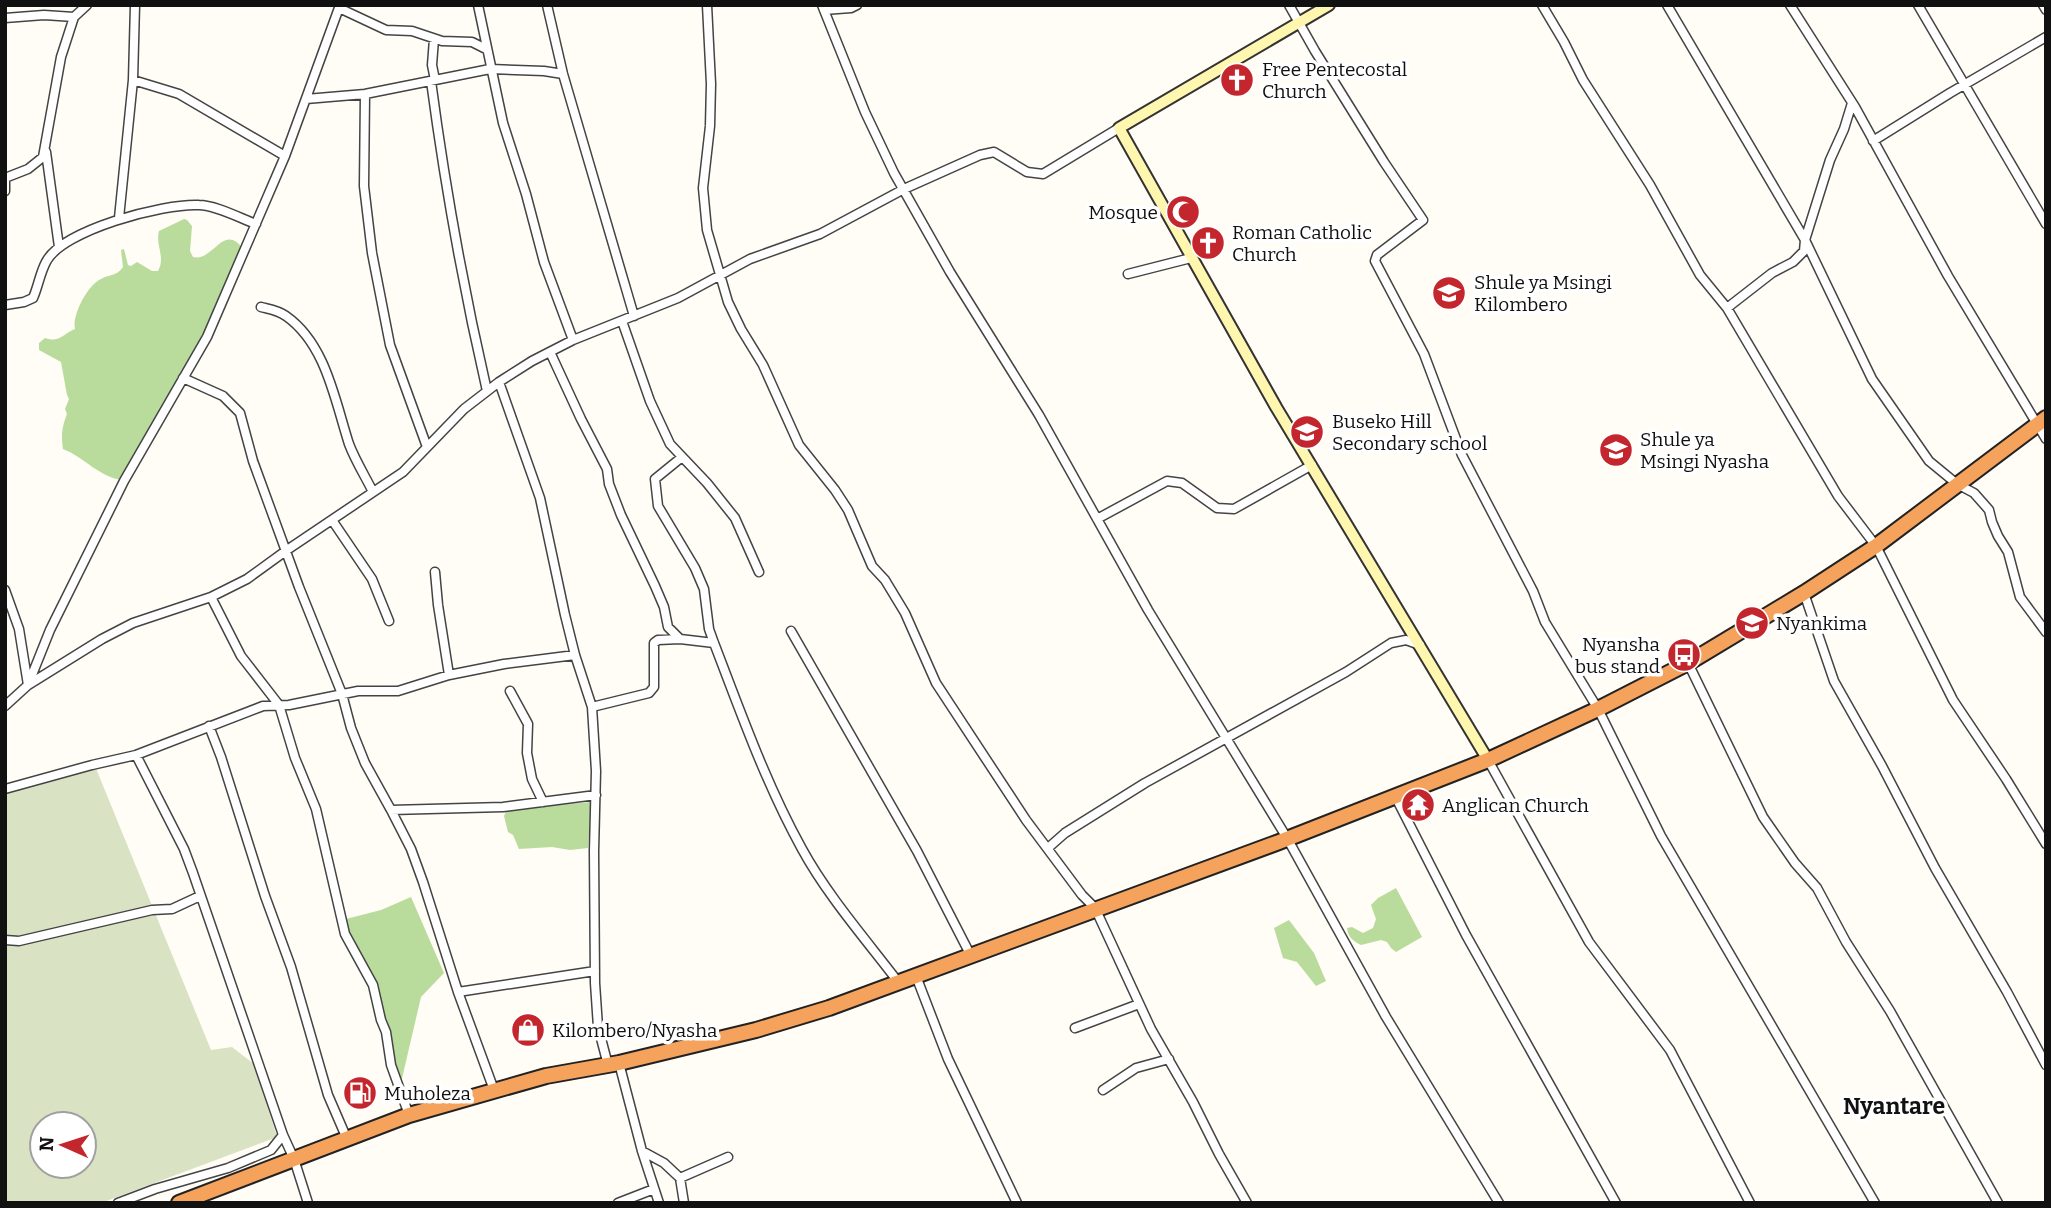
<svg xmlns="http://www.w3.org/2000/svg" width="2051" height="1208" viewBox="0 0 2051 1208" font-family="Bitter,serif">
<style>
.forest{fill:#b9dc9c}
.cemetery{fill:#d9e3c4;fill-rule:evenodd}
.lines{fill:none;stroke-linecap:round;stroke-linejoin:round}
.street-casing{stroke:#444;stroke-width:11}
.secondary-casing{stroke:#333;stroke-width:14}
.highway-casing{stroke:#222;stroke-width:18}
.street{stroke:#fff;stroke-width:8}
.secondary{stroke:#fff6b0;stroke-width:10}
.highway{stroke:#f5a25d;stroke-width:14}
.labels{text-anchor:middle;stroke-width:7;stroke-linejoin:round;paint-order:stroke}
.poi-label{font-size:19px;fill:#111;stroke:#fff;text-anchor:start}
.quarter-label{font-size:23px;font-weight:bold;fill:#111;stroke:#fff}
</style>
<rect width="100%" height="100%" fill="#fffdf5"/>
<path class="forest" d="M184,219L187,220L192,226L190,251L193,257C214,262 223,221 244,250L207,337L124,480C101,479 84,457 63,449C61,434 62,427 67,414L65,409L69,399L67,395L61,362L39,350V343L45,338C59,343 63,334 75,329C72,315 87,287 99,280C108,274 116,277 123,267L121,250L124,249L128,265L131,266L137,262L152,271H158C166,257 155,245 159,231Z
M591,802L588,848L570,850L552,847L519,849L513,835L508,832L504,816L507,809Z
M1396,888L1422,937L1396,952L1391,948L1387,942L1381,940L1361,945C1353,941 1348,937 1347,928L1352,927L1363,933L1373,928L1376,919L1371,905L1378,898Z
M411,897L444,973L421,997L400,1087L392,1061L389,1028L384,1016L378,984L348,929L346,919L381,910Z
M1289,920L1314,953L1326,981L1316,986L1297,962L1283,958L1274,928Z"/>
<path class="cemetery" d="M95,766L211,1050L232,1047L254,1064L277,1137L101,1203H5V790ZM42,1124H84V1166H42Z"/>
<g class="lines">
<g class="street-casing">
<path id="street" d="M478,5L503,123L526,194L544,262L573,340
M547,5L563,74L634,316
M707,5L711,84L710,126L703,188L707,230L728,302L741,329L763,365L799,445L835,490L848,510L872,566L885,580L905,613L936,683L1026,820L1082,895L1095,908L1151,1029L1193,1102L1219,1154L1247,1203
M822,5L865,112L894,173L950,272L1039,415L1148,610L1287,838L1386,1017L1499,1203
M1289,5L1315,51L1384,162L1423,220L1377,255L1375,261L1424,354L1462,455L1533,591L1545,622L1598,709L1661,836L1875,1203
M1542,5L1564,42L1583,80L1650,185L1700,275L1727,308L1838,496L1876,546L1953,700L2006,779L2046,844
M1667,5L1805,240L1872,379L1929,461L1957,484L1974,493L1989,510L1992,522L1998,536L2008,552L2020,597L2046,632
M1790,5L1855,107L1948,276L2046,439
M1918,5L2046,224
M2043,5L2046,10
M339,8L386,30L412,31L442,41L472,42L486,49
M824,10L851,8L857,5
M5,18L44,15L74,17
M434,39L432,65L435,80
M133,80L179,94L285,156
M431,81C445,186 463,287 487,391
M365,94L364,186L372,253L390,345L427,447
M306,99L365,94L490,69L544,71L563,74
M1873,141L1950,93L2046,37
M46,152L59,247
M5,178L28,169L43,157L61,57L74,17L87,5
M5,181V191
M119,218L133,80L135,5
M1128,274L1191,258
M5,305L24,302L33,298C38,287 40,273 46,262C62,230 164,203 199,205C215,205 240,218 256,224
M261,307C269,309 278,310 286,316C326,344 335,401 349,444C355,460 365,476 373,492
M1727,308L1772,273L1793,262L1804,251L1805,240L1830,160L1844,129L1852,103
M622,321L650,401L670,444L707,483L735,518L759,572
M550,352L581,419L607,469L609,484L621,515L655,586L664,607L668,627L680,639L714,643
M183,378L223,396L240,413L253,461L299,587L342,694L351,728L365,763L391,810L503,807L596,795
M499,382L540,498L565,615L575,655L592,707L596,771L594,851L595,983L598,1027L608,1065
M682,457L655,479L658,506L695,568L704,589L709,629L714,643C741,713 766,784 802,849C827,895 867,941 899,983
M1097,519L1167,481L1182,483L1217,508L1234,509L1312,465
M332,520L372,579L389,621
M435,572L438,605L449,675
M5,590L19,629L28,685L102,639L133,623L211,597L247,579L287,550L403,472L464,409L499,382L532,361L573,340L678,298L750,259L820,234L904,189L980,155L994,152L1027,172L1043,174L1119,128
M1804,593L1834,681L1882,766L1935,868L2007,992L2046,1065
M211,597L241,656L279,705L295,758L316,809L345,934L373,985L381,1020L386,1032L391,1065L409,1115
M791,631L917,851L971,956
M1688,663L1763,817L1795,863L1817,888L1846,942L1890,1011L1998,1203
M510,691L528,724L527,753L532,779L543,802
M5,706L28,685L50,630L124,481L207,337L285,156L340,5
M592,707L649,693L654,687V643L658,640L680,639
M209,726L221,757L265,896L291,967L328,1095L347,1139
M136,755L263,706L289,705L358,691H398L449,675L504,664L575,655
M1488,760L1589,942L1670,1050L1750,1203
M5,789L92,765L136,755L184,849L193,873L283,1135L294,1159L308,1203
M1395,796L1466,935L1616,1203
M391,810L411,849L423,882L458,992L494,1090
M1048,848L1065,833L1145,783L1346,672L1391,643L1406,640L1420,645
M5,940L19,941L152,910L172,909L200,896
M916,976L948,1059L1017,1203
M458,992L595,971
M1075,1028L1139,1004
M619,1063L642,1151L659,1203
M1103,1090L1136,1068L1169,1059
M642,1151L664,1163L680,1178L684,1203
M680,1178L728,1157
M118,1203L155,1189L228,1168L271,1150L283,1135
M618,1203L654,1189"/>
</g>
<g class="secondary-casing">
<path id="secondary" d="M1329,5L1119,128L1276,407L1488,760"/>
</g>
<g class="highway-casing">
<path id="highway" d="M179,1203L409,1115L546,1076L619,1063L756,1030L829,1008L1279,842L1488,760L1598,709L1688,663L1804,593L1876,546L2046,418"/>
</g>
<use href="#street" class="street"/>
<use href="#secondary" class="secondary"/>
<use href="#highway" class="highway"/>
</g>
<defs>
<g id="church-disc" transform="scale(1.75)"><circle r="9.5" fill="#c4262e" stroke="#fff"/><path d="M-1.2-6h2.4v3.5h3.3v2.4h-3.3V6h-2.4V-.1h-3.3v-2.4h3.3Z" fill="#fff"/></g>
<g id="mosque-disc" transform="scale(1.75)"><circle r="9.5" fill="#c4262e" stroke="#fff"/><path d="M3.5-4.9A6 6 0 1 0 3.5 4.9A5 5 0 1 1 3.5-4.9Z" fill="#fff"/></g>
<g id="school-disc" transform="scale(1.75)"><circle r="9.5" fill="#c4262e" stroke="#fff"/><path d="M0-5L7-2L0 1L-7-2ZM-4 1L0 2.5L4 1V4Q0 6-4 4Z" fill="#fff"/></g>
<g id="bus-disc" transform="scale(1.75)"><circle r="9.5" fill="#c4262e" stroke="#fff"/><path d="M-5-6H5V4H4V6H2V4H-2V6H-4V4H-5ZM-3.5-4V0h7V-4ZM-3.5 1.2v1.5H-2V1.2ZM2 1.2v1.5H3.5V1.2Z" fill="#fff"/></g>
<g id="temple-disc" transform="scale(1.75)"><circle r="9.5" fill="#c4262e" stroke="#fff"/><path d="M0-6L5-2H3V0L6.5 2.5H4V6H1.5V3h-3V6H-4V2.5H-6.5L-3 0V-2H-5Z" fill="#fff"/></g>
<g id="shop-disc" transform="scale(1.75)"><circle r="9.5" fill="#c4262e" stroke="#fff"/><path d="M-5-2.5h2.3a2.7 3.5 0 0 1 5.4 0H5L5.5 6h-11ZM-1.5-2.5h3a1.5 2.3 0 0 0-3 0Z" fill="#fff"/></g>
<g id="fuel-disc" transform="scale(1.75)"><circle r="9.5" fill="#c4262e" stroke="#fff"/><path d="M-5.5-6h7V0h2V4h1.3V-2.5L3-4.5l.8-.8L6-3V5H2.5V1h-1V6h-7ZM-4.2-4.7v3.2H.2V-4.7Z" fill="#fff"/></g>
</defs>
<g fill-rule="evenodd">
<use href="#church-disc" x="1237" y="80"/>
<use href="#mosque-disc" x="1183" y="212"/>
<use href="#church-disc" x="1208" y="243"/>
<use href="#school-disc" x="1449" y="293"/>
<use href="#school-disc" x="1307" y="432"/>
<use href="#school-disc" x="1616" y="450"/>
<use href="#school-disc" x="1752" y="623"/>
<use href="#bus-disc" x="1684" y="655"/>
<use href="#temple-disc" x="1418" y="805"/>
<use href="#shop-disc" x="528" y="1030"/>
<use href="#fuel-disc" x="360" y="1093"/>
</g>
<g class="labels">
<g class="poi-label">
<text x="1262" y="76">Free Pentecostal<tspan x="1262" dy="22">Church</tspan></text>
<text x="1158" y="219" text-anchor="end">Mosque</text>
<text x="1232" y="239">Roman Catholic<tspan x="1232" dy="22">Church</tspan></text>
<text x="1474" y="289">Shule ya Msingi<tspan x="1474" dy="22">Kilombero</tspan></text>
<text x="1332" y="428">Buseko Hill<tspan x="1332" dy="22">Secondary school</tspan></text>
<text x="1640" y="446">Shule ya<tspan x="1640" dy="22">Msingi Nyasha</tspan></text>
<text x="1776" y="630">Nyankima</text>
<text x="1660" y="651" text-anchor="end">Nyansha<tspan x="1660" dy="22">bus stand</tspan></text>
<text x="1442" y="812">Anglican Church</text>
<text x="552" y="1037">Kilombero/Nyasha</text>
<text x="384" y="1100">Muholeza</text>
</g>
<g class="quarter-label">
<text x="1894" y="1114">Nyantare</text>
</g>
</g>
<rect width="2051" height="1208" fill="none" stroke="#111111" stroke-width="14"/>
<g transform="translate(63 1145) rotate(273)"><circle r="33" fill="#ffffff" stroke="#a0a0a0" stroke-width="2"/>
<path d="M0-5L12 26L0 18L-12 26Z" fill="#c4262e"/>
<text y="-10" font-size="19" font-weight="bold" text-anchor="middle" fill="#111111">N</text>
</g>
</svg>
